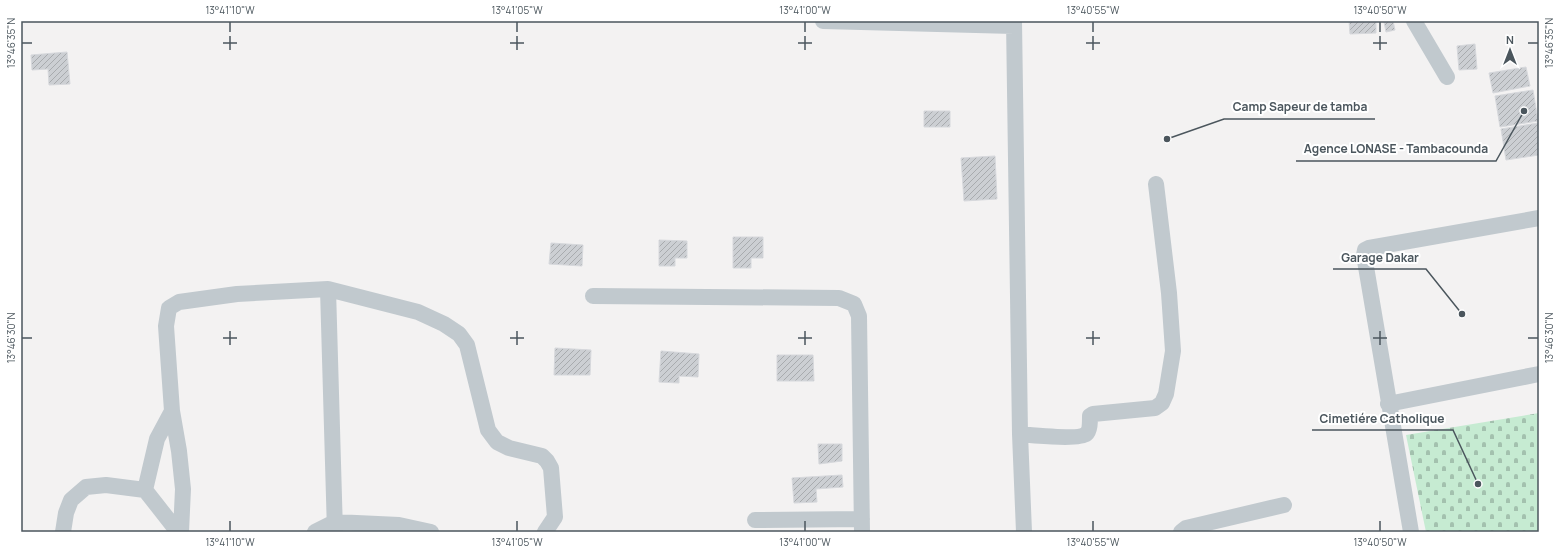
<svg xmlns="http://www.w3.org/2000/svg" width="1560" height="553" viewBox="0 0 1560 553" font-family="Manrope,sans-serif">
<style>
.cemetery{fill:url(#cemetery-stones)}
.building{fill:url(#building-hatch);stroke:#d6d8dc}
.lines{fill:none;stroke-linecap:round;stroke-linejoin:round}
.minor{stroke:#c1c9ce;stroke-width:16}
.ticks{fill:none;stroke:#4b565d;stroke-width:1.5}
.leader{fill:none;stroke:#4b565d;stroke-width:1.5}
.callout-dot{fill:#4b565d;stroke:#fff;stroke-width:1.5}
.callout-label{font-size:12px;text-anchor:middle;font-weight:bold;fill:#4b565d;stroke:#fff;stroke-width:4;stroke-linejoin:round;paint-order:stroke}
.neatline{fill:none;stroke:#4b565d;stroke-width:1.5}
.ticks-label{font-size:10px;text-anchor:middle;fill:#4b565d}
</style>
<defs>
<pattern id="cemetery-stones" width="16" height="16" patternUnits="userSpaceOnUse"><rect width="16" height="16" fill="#c6ebd2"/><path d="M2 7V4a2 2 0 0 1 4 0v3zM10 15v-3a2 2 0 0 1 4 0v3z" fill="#a3c1ae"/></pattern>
<pattern id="building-hatch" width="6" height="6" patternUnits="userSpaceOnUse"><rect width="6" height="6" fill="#cccfd3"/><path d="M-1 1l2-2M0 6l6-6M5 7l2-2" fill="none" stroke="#a8abae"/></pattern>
</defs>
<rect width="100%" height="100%" fill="#f3f2f2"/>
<path class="cemetery" d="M1539,413V532H1426L1406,435Z"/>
<path class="building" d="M1349,21H1376V33L1350,34Z
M1393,21L1395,30L1386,32L1384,22Z
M1475,44L1477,69L1459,70L1457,46Z
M67,52L70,84L49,85L48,69L32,70L31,55Z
M1526,67L1530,86L1493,93L1489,73Z
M1533,90L1538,121L1500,127L1495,96Z
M924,111H950V127H924Z
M1538,123L1539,155L1506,160L1501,129Z
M995,156L997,199L964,201L961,158Z
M733,237H763V258H751V268H733Z
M659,240L687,241V258H675V266H659Z
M551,243L583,245L582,266L549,264Z
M555,348L591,350L590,375H554Z
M661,351L699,354L698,377L679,376V383L659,382Z
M777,355H813L814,381H777Z
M818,444H842V461L819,464Z
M842,475L843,487L816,489L817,502L794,503L792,478Z"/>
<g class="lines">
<path class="minor" d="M823,21L1014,26
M1014,21L1020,434L1024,532
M1414,21L1447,77
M328,289L335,532
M593,296L839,298L854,304L859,316L862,532
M1388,404L1539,374
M1020,434C1032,435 1079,440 1086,434C1090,431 1090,421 1090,416L1093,414L1155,408L1162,403L1166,394L1173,351L1169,293L1156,184
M145,490L178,532
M755,520L862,519
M63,532L66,513L71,500L86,487L106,485L145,490L157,439L172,411
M181,532L183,489L179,451L172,411L166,326L169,308L179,302L237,294L328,289L418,312L444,324L459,334L467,345L488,430L497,442L509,448L542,456L547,461L551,468L555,517L545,532
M315,532L335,522L399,525L431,532
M1181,532L1186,528L1284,505
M1411,532L1364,255L1365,250L1369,248L1539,218"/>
</g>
<path class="ticks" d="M230,22V32M517,22V32M805,22V32M1093,22V32M1380,22V32M230,36V50M517,36V50M805,36V50M1093,36V50M1380,36V50M22,43H32M223,43H237M510,43H524M798,43H812M1086,43H1100M1373,43H1387M1528,43H1538M230,331V345M517,331V345M805,331V345M1093,331V345M1380,331V345M22,338H32M223,338H237M510,338H524M798,338H812M1086,338H1100M1373,338H1387M1528,338H1538M230,521V531M517,521V531M805,521V531M1093,521V531M1380,521V531"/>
<path class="leader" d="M1167 139L1224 119H1375M1524 111L1496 161H1296M1462 314L1426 269H1333M1478 484L1453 430H1312"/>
<g class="callout-dot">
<circle cx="1167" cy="139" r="4"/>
<circle cx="1524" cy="111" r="4"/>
<circle cx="1462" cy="314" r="4"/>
<circle cx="1478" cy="484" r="4"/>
</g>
<g class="callout-label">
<text x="1300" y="111">Camp Sapeur de tamba</text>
<text x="1396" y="153">Agence LONASE - Tambacounda</text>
<text x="1380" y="262">Garage Dakar</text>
<text x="1382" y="423">Cimetiére Catholique</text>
</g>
<rect width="1560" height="553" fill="none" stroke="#ffffff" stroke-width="44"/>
<g transform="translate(1510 50)" stroke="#ffffff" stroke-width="3" paint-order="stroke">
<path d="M0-3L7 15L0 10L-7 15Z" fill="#4b565d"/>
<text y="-6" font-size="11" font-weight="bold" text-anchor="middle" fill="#4b565d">N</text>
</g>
<rect x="22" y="22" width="1516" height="509" class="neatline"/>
<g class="ticks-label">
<text x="230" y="14">13°41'10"W</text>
<text x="517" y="14">13°41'05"W</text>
<text x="805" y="14">13°41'00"W</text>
<text x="1093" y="14">13°40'55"W</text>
<text x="1380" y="14">13°40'50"W</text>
<text transform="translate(11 43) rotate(-90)" y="4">13°46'35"N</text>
<text transform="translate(1549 43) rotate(-90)" y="4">13°46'35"N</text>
<text transform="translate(11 338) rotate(-90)" y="4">13°46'30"N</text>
<text transform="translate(1549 338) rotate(-90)" y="4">13°46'30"N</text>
<text x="230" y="546">13°41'10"W</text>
<text x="517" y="546">13°41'05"W</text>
<text x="805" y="546">13°41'00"W</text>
<text x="1093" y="546">13°40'55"W</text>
<text x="1380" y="546">13°40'50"W</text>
</g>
</svg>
